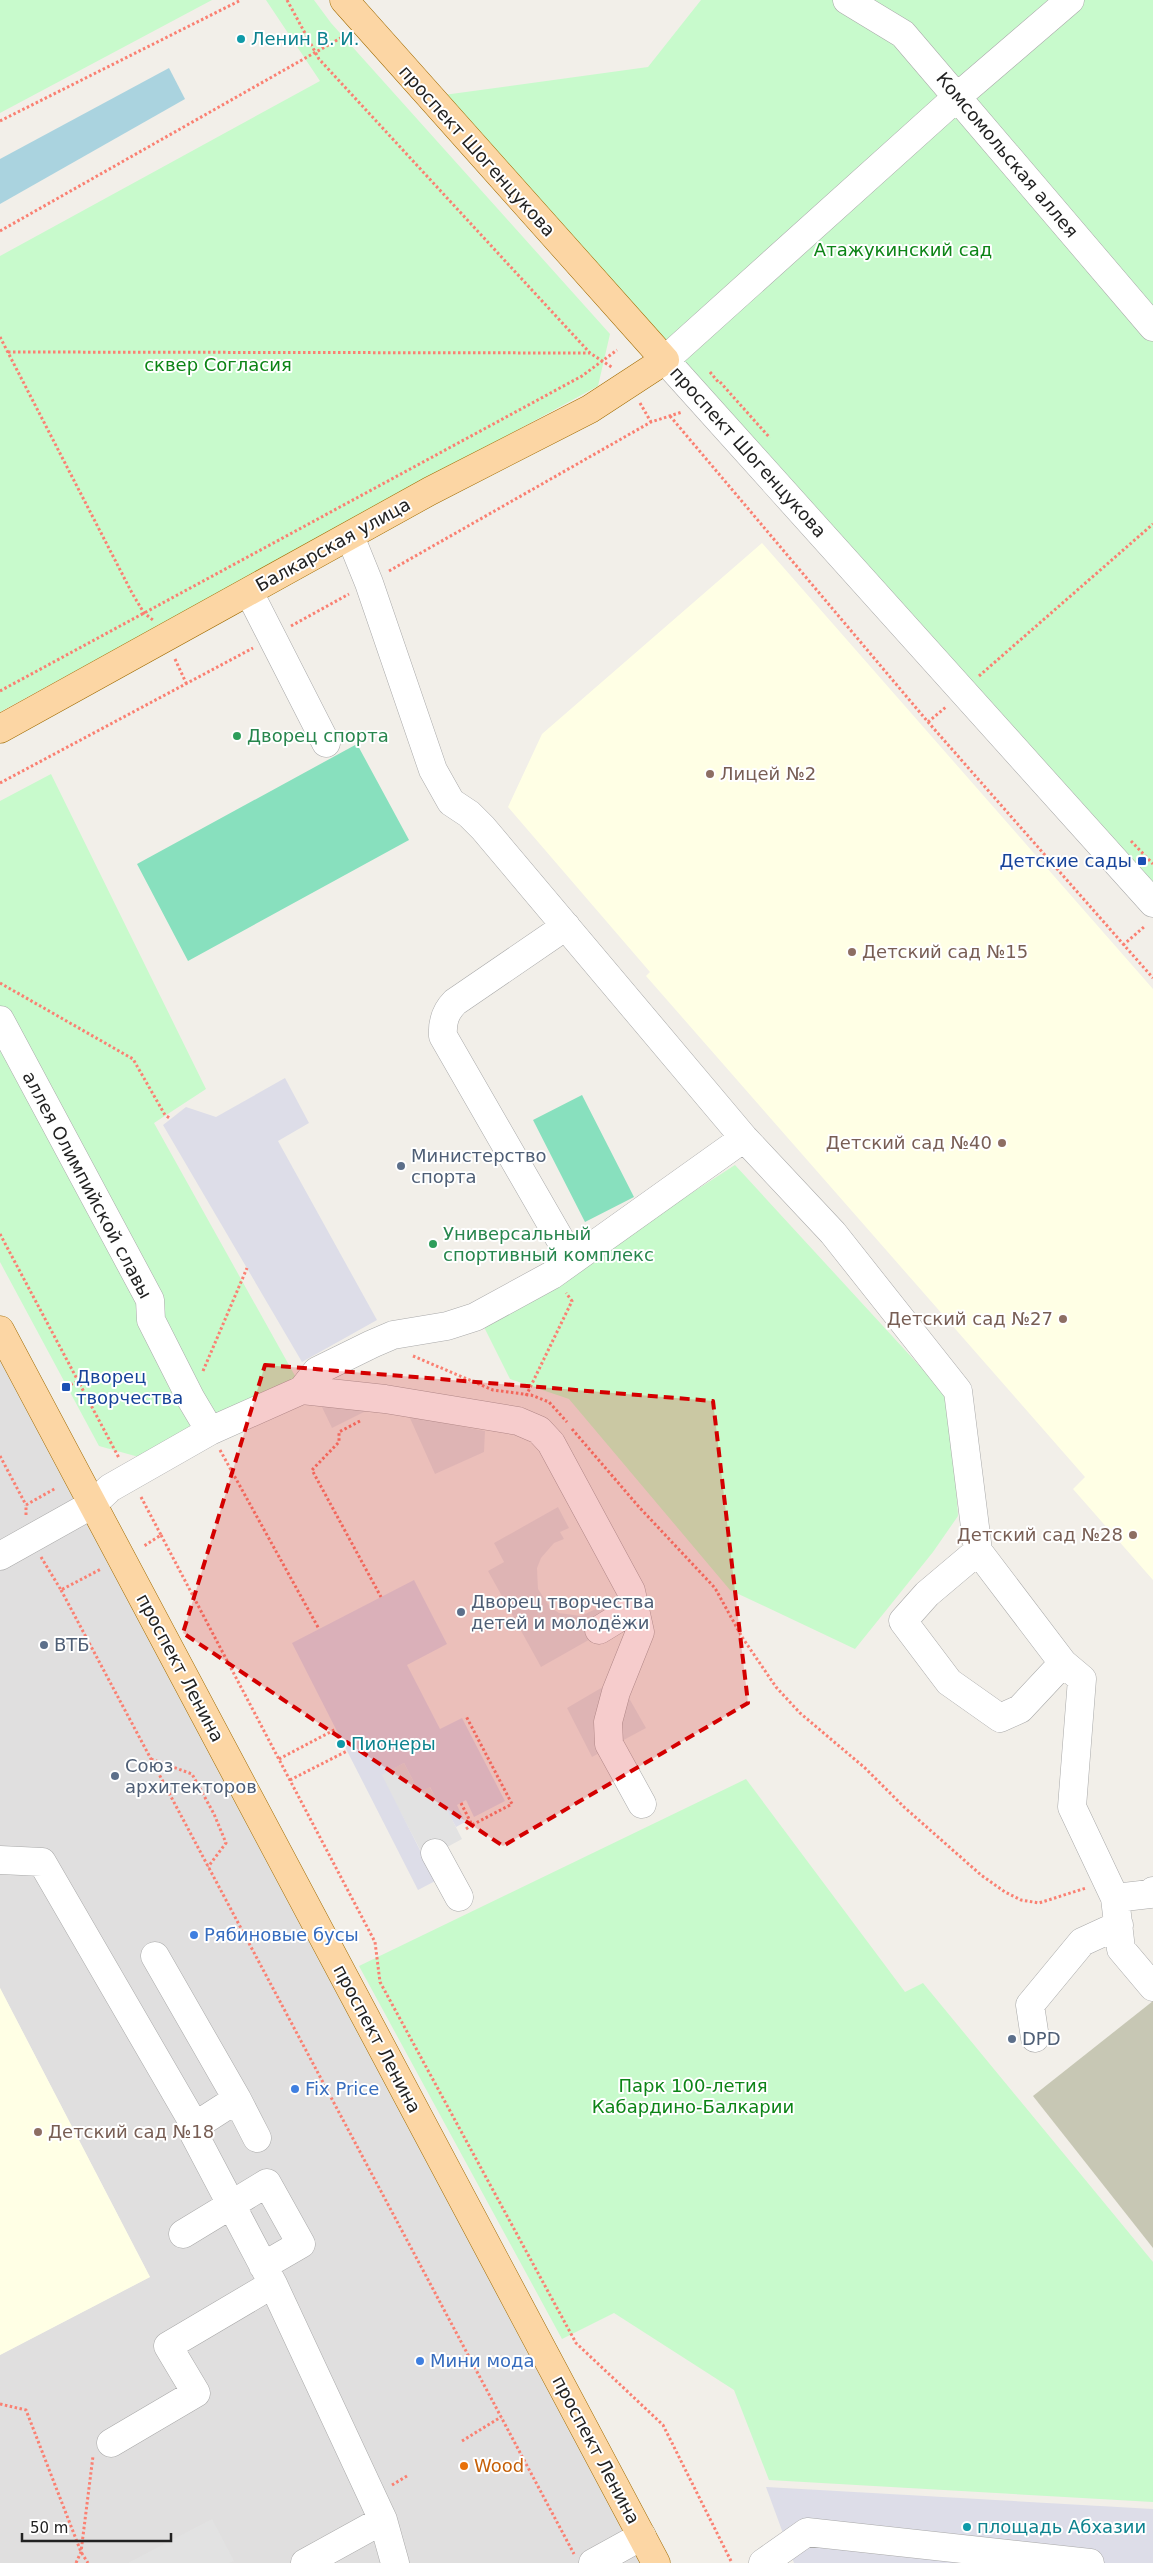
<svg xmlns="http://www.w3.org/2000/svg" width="1153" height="2563" viewBox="0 0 1153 2563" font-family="'DejaVu Sans',sans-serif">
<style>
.residential{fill:#e0dfdf}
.education{fill:#ffffe5}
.construction{fill:#c7c7b4}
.park{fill:#c8facc}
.pitch{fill:#88e0be}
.parking{fill:#e2e2e2}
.plaza{fill:#dddde8}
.water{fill:#aad3df}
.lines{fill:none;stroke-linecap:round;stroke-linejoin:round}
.minor-casing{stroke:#a9a9a9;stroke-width:29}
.major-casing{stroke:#a06b00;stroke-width:29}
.path{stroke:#fa8072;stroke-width:3;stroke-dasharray:2.5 2.5;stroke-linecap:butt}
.minor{stroke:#fff;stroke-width:28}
.major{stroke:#fcd6a4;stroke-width:28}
.marked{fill:#d40000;fill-opacity:0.2;stroke:#d40000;stroke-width:4;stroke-dasharray:10 6;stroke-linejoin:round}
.culture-dot{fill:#0f9aa8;stroke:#fff;stroke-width:2}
.leisure-dot{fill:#2e9e5b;stroke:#fff;stroke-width:2}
.education-dot{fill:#8d6e63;stroke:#fff;stroke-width:2}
.transit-dot{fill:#1a4fb4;stroke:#fff;stroke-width:2}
.service-dot{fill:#5c6f8a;stroke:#fff;stroke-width:2}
.shop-dot{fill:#3f7fe0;stroke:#fff;stroke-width:2}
.food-dot{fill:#e8710a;stroke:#fff;stroke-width:2}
.labels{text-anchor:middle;stroke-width:4;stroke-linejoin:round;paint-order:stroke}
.culture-label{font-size:18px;fill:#0d838f;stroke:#fff;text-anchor:start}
.street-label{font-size:18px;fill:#222;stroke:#fff}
.park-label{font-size:18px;fill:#0c8416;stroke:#fff}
.leisure-label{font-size:18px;fill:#27864d;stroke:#fff;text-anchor:start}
.education-label{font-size:18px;fill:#785e54;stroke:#fff;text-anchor:start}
.transit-label{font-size:18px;fill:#164399;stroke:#fff;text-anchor:end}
.service-label{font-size:18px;fill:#4e5e75;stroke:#fff;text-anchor:start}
.shop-label{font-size:18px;fill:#366cbe;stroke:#fff;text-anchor:start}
.food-label{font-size:18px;fill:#c56008;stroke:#fff;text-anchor:start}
</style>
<rect width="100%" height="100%" fill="#f2efe9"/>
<path class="residential" d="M0,1330L656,2563H0V2355L150,2277L0,1988Z"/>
<path class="education" d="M762,543L1153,989V1580L1073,1489L1085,1477L646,976L650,972L508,807L542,734Z
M0,1988L150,2277L0,2355Z"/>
<path class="construction" d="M1153,2001V2248L1033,2096Z"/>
<path class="park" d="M0,0H212L0,113Z
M266,0H314L331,23L610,334L598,386L0,712V256L320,81Z
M701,0H1153V903L429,97L648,67Z
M51,774L206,1089L154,1123L299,1383L146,1459L99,1446L0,1262V801Z
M735,1165L950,1399L958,1516L933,1552L855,1649L730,1590L569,1399L510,1379L484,1327Z
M746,1779L905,1992L923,1983L1153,2262V2502L769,2480L734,2390L614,2313L562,2339L359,1966Z"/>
<path class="pitch" d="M357,744L409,840L188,961L137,864Z
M582,1095L634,1197L585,1222L533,1120Z"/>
<path class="parking" d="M320,1403L378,1405L332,1428Z
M409,1416L485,1431L484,1452L435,1474Z
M558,1507L569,1528L560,1532L564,1539L554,1543L541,1558L537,1568L538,1589L550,1607L559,1613L581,1616L602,1606L609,1619L601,1633L541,1667L488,1571L504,1562L494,1543Z
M613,1681L625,1691L646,1728L592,1757L567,1708Z
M404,1763L419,1792L429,1786L439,1804L443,1802L462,1839L425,1859L381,1775Z
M212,2519L234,2561L229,2563H128Z"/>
<path class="plaza" d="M285,1078L309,1123L278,1141L377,1320L302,1362L163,1125L186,1107L216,1117Z
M414,1580L447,1644L407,1665L440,1729L462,1718L505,1801L474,1817L466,1800L457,1805L465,1822L456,1827L443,1803L439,1805L430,1787L419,1792L404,1763L382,1775L424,1858L439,1879L418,1890L292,1643Z
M766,2487L1153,2509V2563H794Z"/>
<path class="water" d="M169,68L185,99L0,204V159Z"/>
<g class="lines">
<g class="minor-casing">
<path id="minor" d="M847,0L903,34L1153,327
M1070,0L957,97L665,360L1153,903
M350,536L369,583L433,770L451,802L469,814L483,828L744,1138L833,1233L958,1391L978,1551L1063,1663L1020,1709L1000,1718L949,1682L903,1621L927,1594L978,1551
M249,592L326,743
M566,926L455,1002C445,1012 442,1022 443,1036L572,1260
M0,1020L150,1300L151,1320L191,1399L210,1431
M302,1390L317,1371L372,1344L393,1335L447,1326L475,1317L552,1275L744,1138
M0,1556L93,1504L110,1488L210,1431L302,1390L385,1399L518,1421L539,1430L551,1443L631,1591L640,1632L616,1692L608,1722L609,1744L642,1804
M599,1630L635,1608
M1063,1663L1082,1679L1072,1807L1115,1898
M435,1853L459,1897
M0,1860L42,1862L195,2126L194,2134L273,2284L383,2520L395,2563
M1153,1891L1150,1894L1115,1898L1121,1949L1153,1987
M155,1956L237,2099
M1035,2038L1030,2005L1082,1942L1119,1925
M195,2126L237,2099L257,2138
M183,2234L267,2183L301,2244L263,2266
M111,2443L196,2393L168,2346L273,2284
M305,2563L383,2520
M593,2563L642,2536
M763,2563L807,2532L1090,2563"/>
</g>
<g class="major-casing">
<path id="major" d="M0,729L430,491L590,409L665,360L344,0
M0,1330L656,2563"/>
</g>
<path class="path" d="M287,0L319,59L590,353
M0,121L241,0
M0,231L346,35
M0,337L132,593L144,613L153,620
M8,352L590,353L613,368
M710,372L719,383
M720,382L770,438
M640,403L651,422
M670,416L928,722L1153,978
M389,571L651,422L682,412
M291,626L349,594
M175,659L187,685
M979,676L1153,524
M0,691L582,376L617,350
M928,722L946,707
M0,783L253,648
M1131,841L1153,864
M1123,945L1144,927
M0,983L133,1059L165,1115L171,1119
M0,1234L119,1458
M413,1356L493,1390L531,1395L549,1402L567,1422
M203,1371L247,1268
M66,1387L78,1381
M526,1396L572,1301L566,1293
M360,1421L339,1432V1442L312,1470L381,1597
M572,1429L639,1507L715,1588L742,1637L776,1687L800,1713L865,1768L904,1807L981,1875L1005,1892L1021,1900L1039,1903L1086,1888
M220,1450L319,1629
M0,1456L26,1505
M141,1497L161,1535L144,1546
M26,1515V1505L56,1488
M161,1535L375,1942L380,1982L576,2343L663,2425L732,2563
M41,1557L61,1590L101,1569
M61,1590L574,2554
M151,1759L192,1774L214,1814L226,1843L208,1867
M279,1759L336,1729
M290,1780L347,1751
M461,1803L472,1825L512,1804L466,1716
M466,1829L472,1825
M0,2404L26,2410L81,2552L88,2563
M462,2441L501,2417
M392,2485L407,2476
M76,2563L81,2552L93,2456"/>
<use href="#minor" class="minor"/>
<use href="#major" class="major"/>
</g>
<path class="marked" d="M265,1365L713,1401L748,1703L503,1846L183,1633Z"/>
<g class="culture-dot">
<circle cx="241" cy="39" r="5"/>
<circle cx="341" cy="1744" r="5"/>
<circle cx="967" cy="2527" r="5"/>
</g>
<g class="leisure-dot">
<circle cx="237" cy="736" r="5"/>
<circle cx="433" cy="1244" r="5"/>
</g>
<g class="education-dot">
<circle cx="710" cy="774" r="5"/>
<circle cx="852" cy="952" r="5"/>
<circle cx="1002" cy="1143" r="5"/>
<circle cx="1063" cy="1319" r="5"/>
<circle cx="1133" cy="1535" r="5"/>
<circle cx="38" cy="2132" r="5"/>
</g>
<g class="transit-dot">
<rect x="1137" y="856" width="10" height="10" rx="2.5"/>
<rect x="61" y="1382" width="10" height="10" rx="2.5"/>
</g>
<g class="service-dot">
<circle cx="401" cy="1166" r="5"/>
<circle cx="461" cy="1612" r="5"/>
<circle cx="44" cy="1645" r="5"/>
<circle cx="115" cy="1776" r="5"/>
<circle cx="1012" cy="2039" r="5"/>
</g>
<g class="shop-dot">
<circle cx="194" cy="1935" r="5"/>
<circle cx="295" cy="2089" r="5"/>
<circle cx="420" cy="2361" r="5"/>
</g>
<circle class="food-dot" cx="464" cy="2466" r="5"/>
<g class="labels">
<g class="culture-label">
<text x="251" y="45">Ленин В. И.</text>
<text x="351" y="1750">Пионеры</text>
<text x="977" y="2533">площадь Абхазии</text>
</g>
<g class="street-label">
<text transform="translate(477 151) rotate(48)" y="6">проспект Шогенцукова</text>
<text transform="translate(1007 155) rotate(50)" y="6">Комсомольская аллея</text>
<text transform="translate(748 452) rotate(48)" y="6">проспект Шогенцукова</text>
<text transform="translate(333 545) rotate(-29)" y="6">Балкарская улица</text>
<text transform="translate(87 1185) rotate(62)" y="6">аллея Олимпийской славы</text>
<text transform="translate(180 1668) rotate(62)" y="6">проспект Ленина</text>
<text transform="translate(377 2039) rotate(62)" y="6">проспект Ленина</text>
<text transform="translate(596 2450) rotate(62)" y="6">проспект Ленина</text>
</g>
<g class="park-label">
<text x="903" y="256">Атажукинский сад</text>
<text x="218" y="371">сквер Согласия</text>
<text x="693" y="2092">Парк 100-летия<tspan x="693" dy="21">Кабардино-Балкарии</tspan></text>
</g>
<g class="leisure-label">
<text x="247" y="742">Дворец спорта</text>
<text x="443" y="1240">Универсальный<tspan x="443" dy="21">спортивный комплекс</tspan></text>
</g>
<g class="education-label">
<text x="720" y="780">Лицей №2</text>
<text x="862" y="958">Детский сад №15</text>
<text x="992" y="1149" text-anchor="end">Детский сад №40</text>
<text x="1053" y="1325" text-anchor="end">Детский сад №27</text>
<text x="1123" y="1541" text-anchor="end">Детский сад №28</text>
<text x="48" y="2138">Детский сад №18</text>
</g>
<g class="transit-label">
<text x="1132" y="867">Детские сады</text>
<text x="76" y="1383" text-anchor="start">Дворец<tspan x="76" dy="21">творчества</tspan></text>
</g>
<g class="service-label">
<text x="411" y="1162">Министерство<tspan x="411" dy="21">спорта</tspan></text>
<text x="471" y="1608">Дворец творчества<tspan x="471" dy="21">детей и молодёжи</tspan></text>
<text x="54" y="1651">ВТБ</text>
<text x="125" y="1772">Союз<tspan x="125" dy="21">архитекторов</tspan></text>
<text x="1022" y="2045">DPD</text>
</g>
<g class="shop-label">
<text x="204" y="1941">Рябиновые бусы</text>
<text x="305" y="2095">Fix Price</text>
<text x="430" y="2367">Мини мода</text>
</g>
<g class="food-label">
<text x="474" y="2472">Wood</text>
</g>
</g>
<path d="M22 2533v8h149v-8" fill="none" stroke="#222222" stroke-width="2.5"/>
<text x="30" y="2533" font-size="15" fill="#222222" stroke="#ffffff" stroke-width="4" paint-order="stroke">50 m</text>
</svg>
